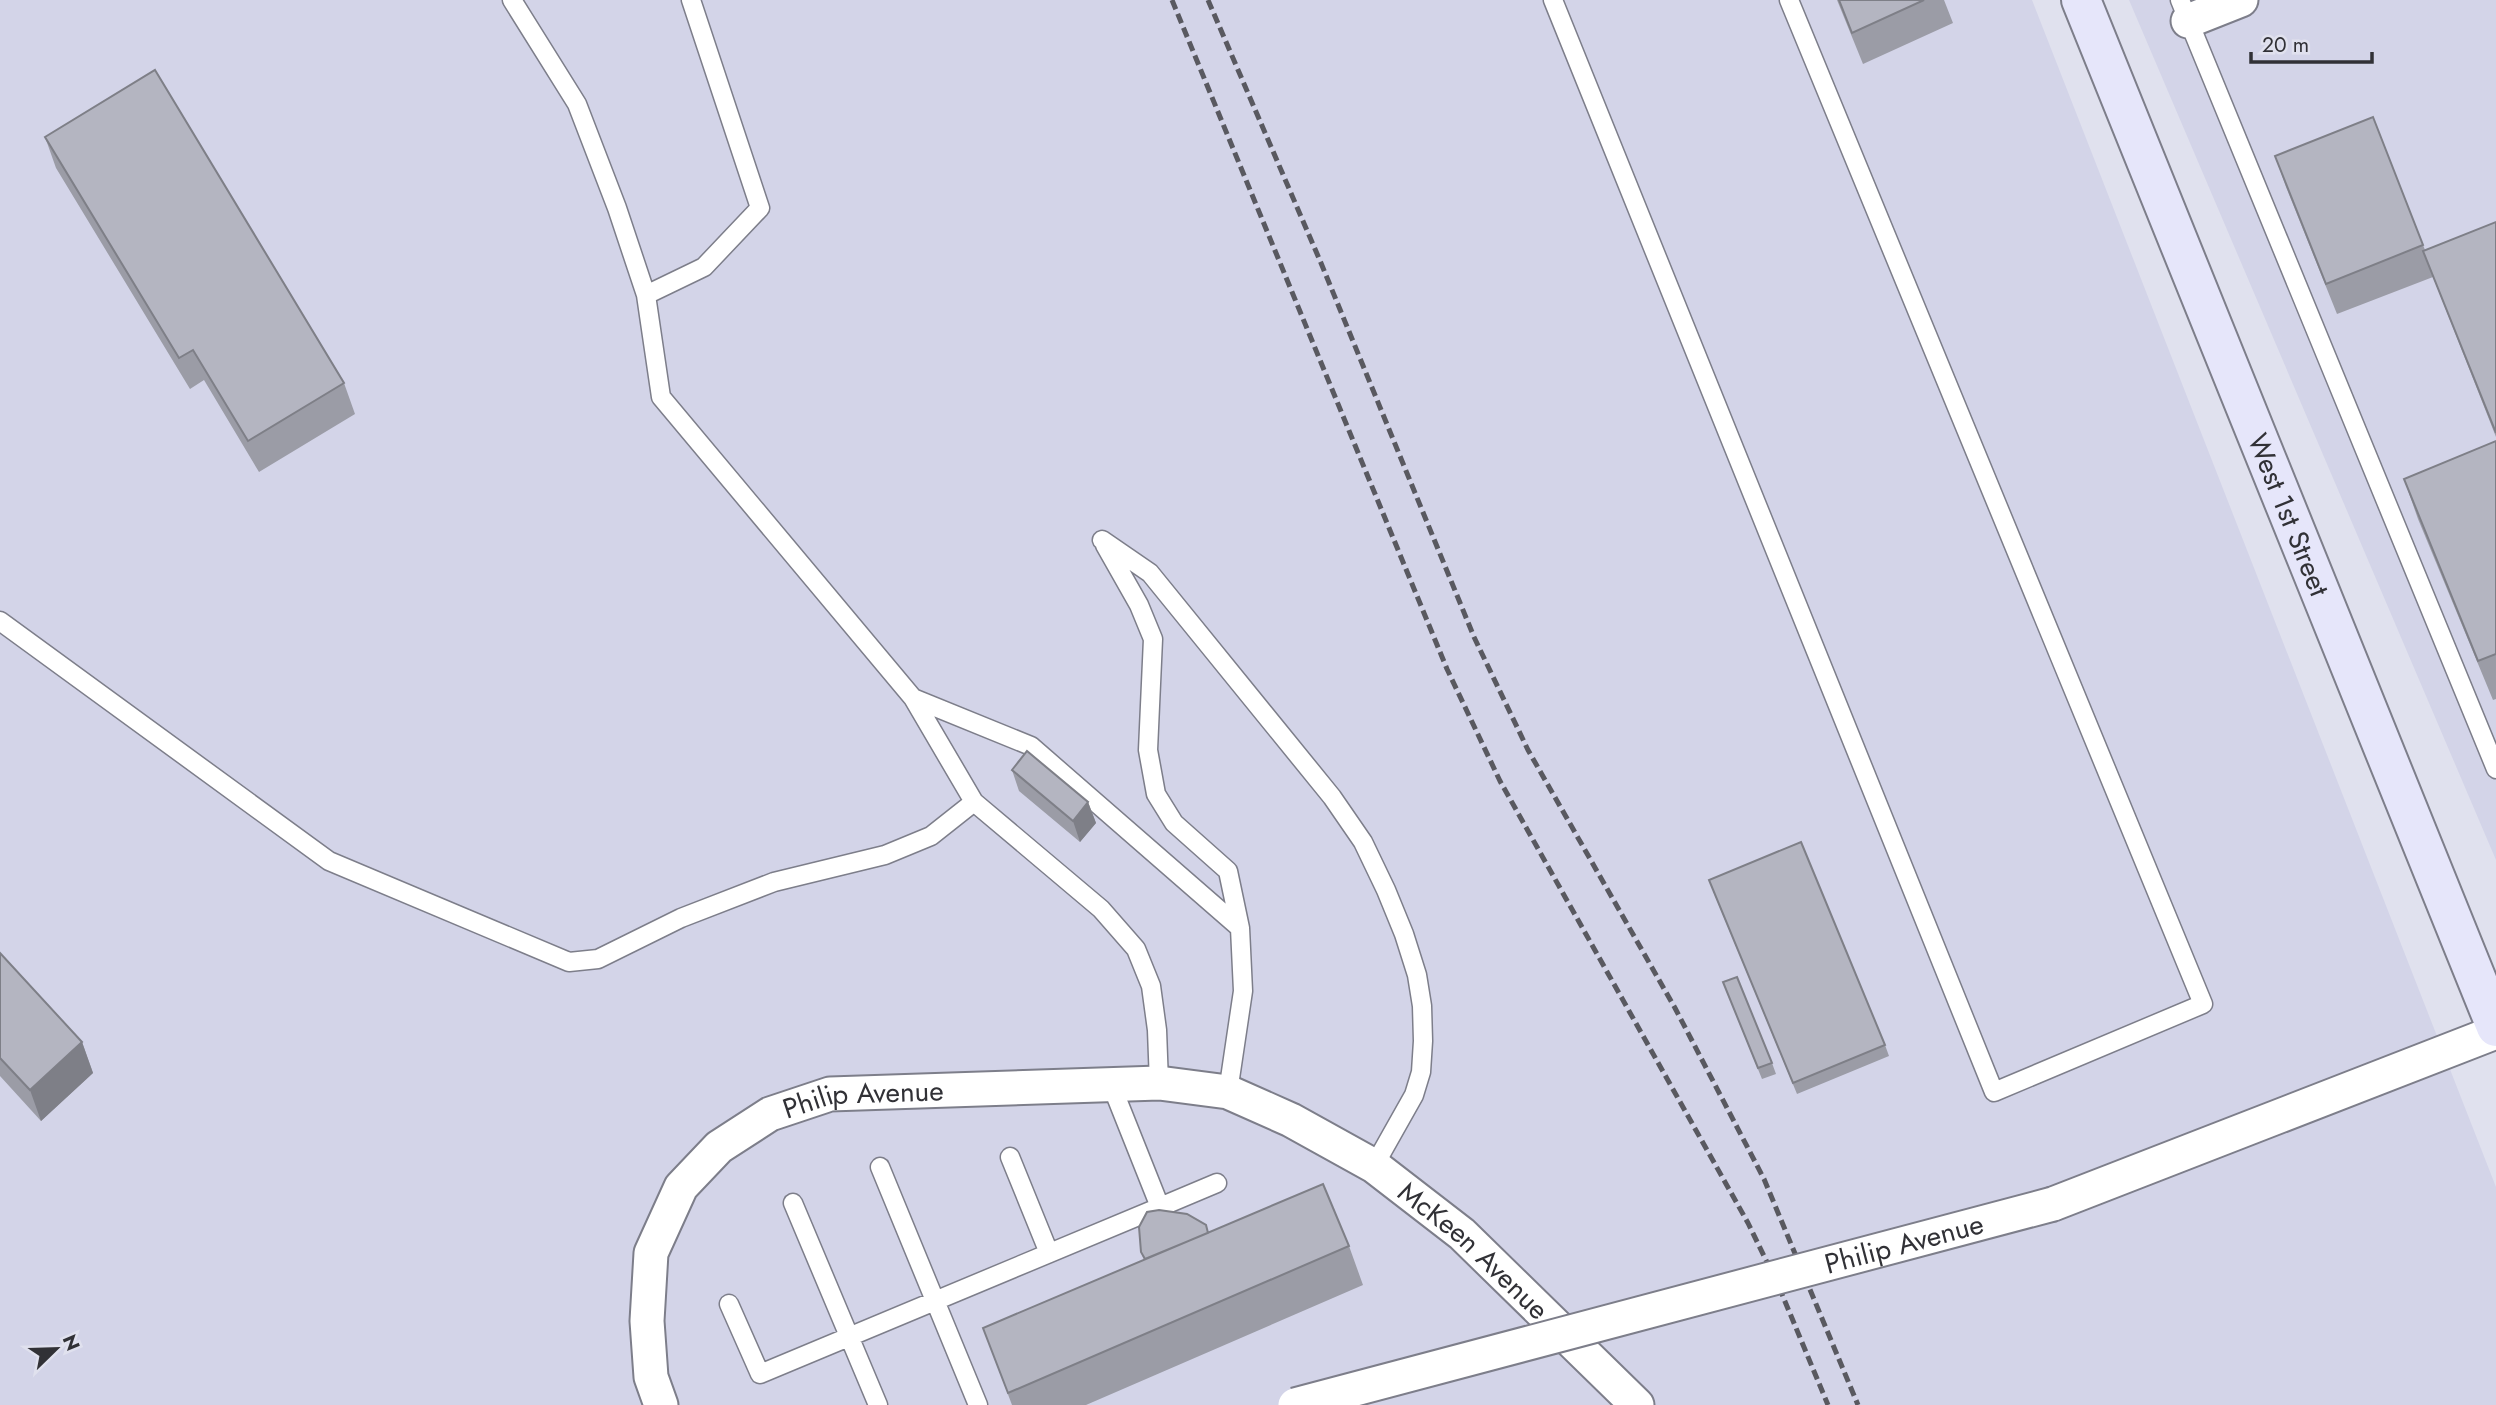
<svg xmlns="http://www.w3.org/2000/svg" width="2496" height="1405" viewBox="0 0 2496 1405" font-family="Jost,sans-serif">
<style>
.built{fill:#d3d4e8}
.lines{fill:none;stroke-linecap:round;stroke-linejoin:round}
.lane-casing{stroke:#7d7e8a;stroke-width:21}
.street-casing{stroke:#7d7e8a;stroke-width:37}
.secondary-casing{stroke:#7d7e8a;stroke-width:42}
.lane{stroke:#fff;stroke-width:18}
.street{stroke:#fff;stroke-width:33}
.secondary{stroke:#e6e6fa;stroke-width:38}
.rail{stroke:#595960;stroke-width:5;stroke-dasharray:10 5;stroke-linecap:butt}
.street-bridge-casing{stroke:#7d7e8a;stroke-width:37;stroke-linecap:butt}
.street-bridge{stroke:#fff;stroke-width:33}
.wall{fill:#9b9ca6}
.shaded-wall{fill:#7e7f87}
.building{fill:#b4b5c1;stroke:#7e7f87;stroke-width:2}
.labels{text-anchor:middle;stroke-width:5;stroke-linejoin:round;paint-order:stroke}
.street-label{font-size:28px;fill:#313136;stroke:#e0e1ee}
</style>
<rect width="100%" height="100%" fill="#e0e1ee"/>
<path class="built" d="M0,0H2032L2496,1187V1405H0Z
M2129,0H2496V860Z"/>
<g class="lines">
<g class="lane-casing">
<path id="lane" d="M512,0L577,104L617,208L646,295L661,397L913,698L974,802L1101,909L1136,949L1151,986L1157,1030L1159,1083
M1553,0L1994,1092L2203,1004L1789,0
M2180,0L2496,769
M646,295L704,267L760,208L691,0
M1102,540L1150,573L1332,797L1363,842L1386,890L1404,934L1417,975L1422,1006L1423,1041L1421,1072L1414,1095L1374,1166
M1105,545L1139,605L1153,639L1148,750L1156,794L1174,823L1228,871L1240,928
M0,621L329,861L569,962L598,959L681,918L774,882L885,855L931,836L974,802
M913,698L1031,746L1240,928L1243,991L1228,1092
M1111,1084L1160,1207L1217,1183
M1010,1157L1049,1253
M880,1167L978,1405
M793,1203L878,1405
M729,1304L760,1374L1160,1207"/>
</g>
<g class="street-casing">
<g id="street">
<path d="M2188,21L2241,0"/>
<path d="M2053,1204L2496,1032"/>
<path id="s1" d="M661,1405L651,1377L647,1321L651,1253L681,1187L719,1147L770,1114L830,1094L1159,1083L1228,1092L1291,1120L1374,1166L1462,1234L1637,1405"/>
</g>
</g>
<g class="secondary-casing">
<g id="secondary">
<path id="s2" d="M2081,0L2496,1027"/>
</g>
</g>
<use href="#lane" class="lane"/>
<use href="#street" class="street"/>
<use href="#secondary" class="secondary"/>
<path class="rail" d="M1172,0L1447,669L1500,781L1748,1223L1779,1287L1828,1405
M1208,0L1321,263L1474,637L1528,750L1675,1008L1764,1179L1858,1405"/>
<g class="street-bridge-casing">
<g id="street-bridge">
<path id="s3" d="M1295,1405L2053,1204"/>
</g>
</g>
<use href="#street-bridge" class="street-bridge"/>
</g>
<path class="wall" d="M1837,0H1944L1953,23L1863,64Z
M2373,117L2425,250L2496,222V437L2433,277L2337,314L2286,187L2275,156Z
M45,137L344,383L355,414L259,472L204,380L190,389L56,168Z
M2496,441V699L2493,700L2418,519L2404,479Z
M1012,770L1088,802L1096,823L1080,842L1019,791Z
M1713,891L1885,1045L1889,1056L1797,1094Z
M0,953L82,1042L93,1073L41,1121L0,1076Z
M1727,993L1772,1063L1776,1074L1762,1079Z
M1208,1232L1349,1246L1363,1285L1086,1405H1012L983,1328L1144,1260L1141,1252Z"/>
<path class="shaded-wall" d="M1088,802L1096,823L1080,842L1073,821Z
M82,1042L93,1073L41,1121L30,1090Z"/>
<path class="building" d="M1839,0H1924L1852,33Z
M155,70L344,383L248,441L193,350L179,358L45,137Z
M2373,117L2423,245L2326,284L2275,156Z
M2496,222V433L2423,251Z
M2496,441V654L2478,661L2404,479Z
M1027,751L1088,802L1073,821L1012,770Z
M1801,842L1885,1045L1793,1083L1709,880Z
M0,953L82,1042L30,1090L0,1058Z
M1737,977L1772,1063L1758,1068L1723,982Z
M1323,1184L1349,1246L1008,1393L983,1328Z
M1159,1210L1187,1214L1206,1225L1208,1233L1145,1259L1141,1252L1139,1227L1147,1212Z"/>
<g class="labels">
<g class="street-label">
<text dy="10" stroke="none"><textPath href="#s2" startOffset="555">West 1st Street</textPath></text>
<text dy="10" stroke="none"><textPath href="#s1" startOffset="438">Philip Avenue</textPath></text>
<text dy="10" stroke="none"><textPath href="#s3" startOffset="630">Philip Avenue</textPath></text>
<text dy="10" stroke="none"><textPath href="#s1" startOffset="1099">McKeen Avenue</textPath></text>
</g>
</g>
<g transform="translate(56 1349) rotate(67)" stroke="#e0e1ee" stroke-width="5" paint-order="stroke">
<path d="M0-5L12 26L0 18L-12 26Z" fill="#313136"/>
<text y="-10" font-size="19" font-weight="bold" text-anchor="middle" fill="#313136">N</text>
</g>
<path d="M2251 52v10h121v-10" fill="none" stroke="#313136" stroke-width="3.5"/>
<text x="2262" y="52" font-size="21" fill="#313136" stroke="#e0e1ee" stroke-width="5" paint-order="stroke">20 m</text>
</svg>
